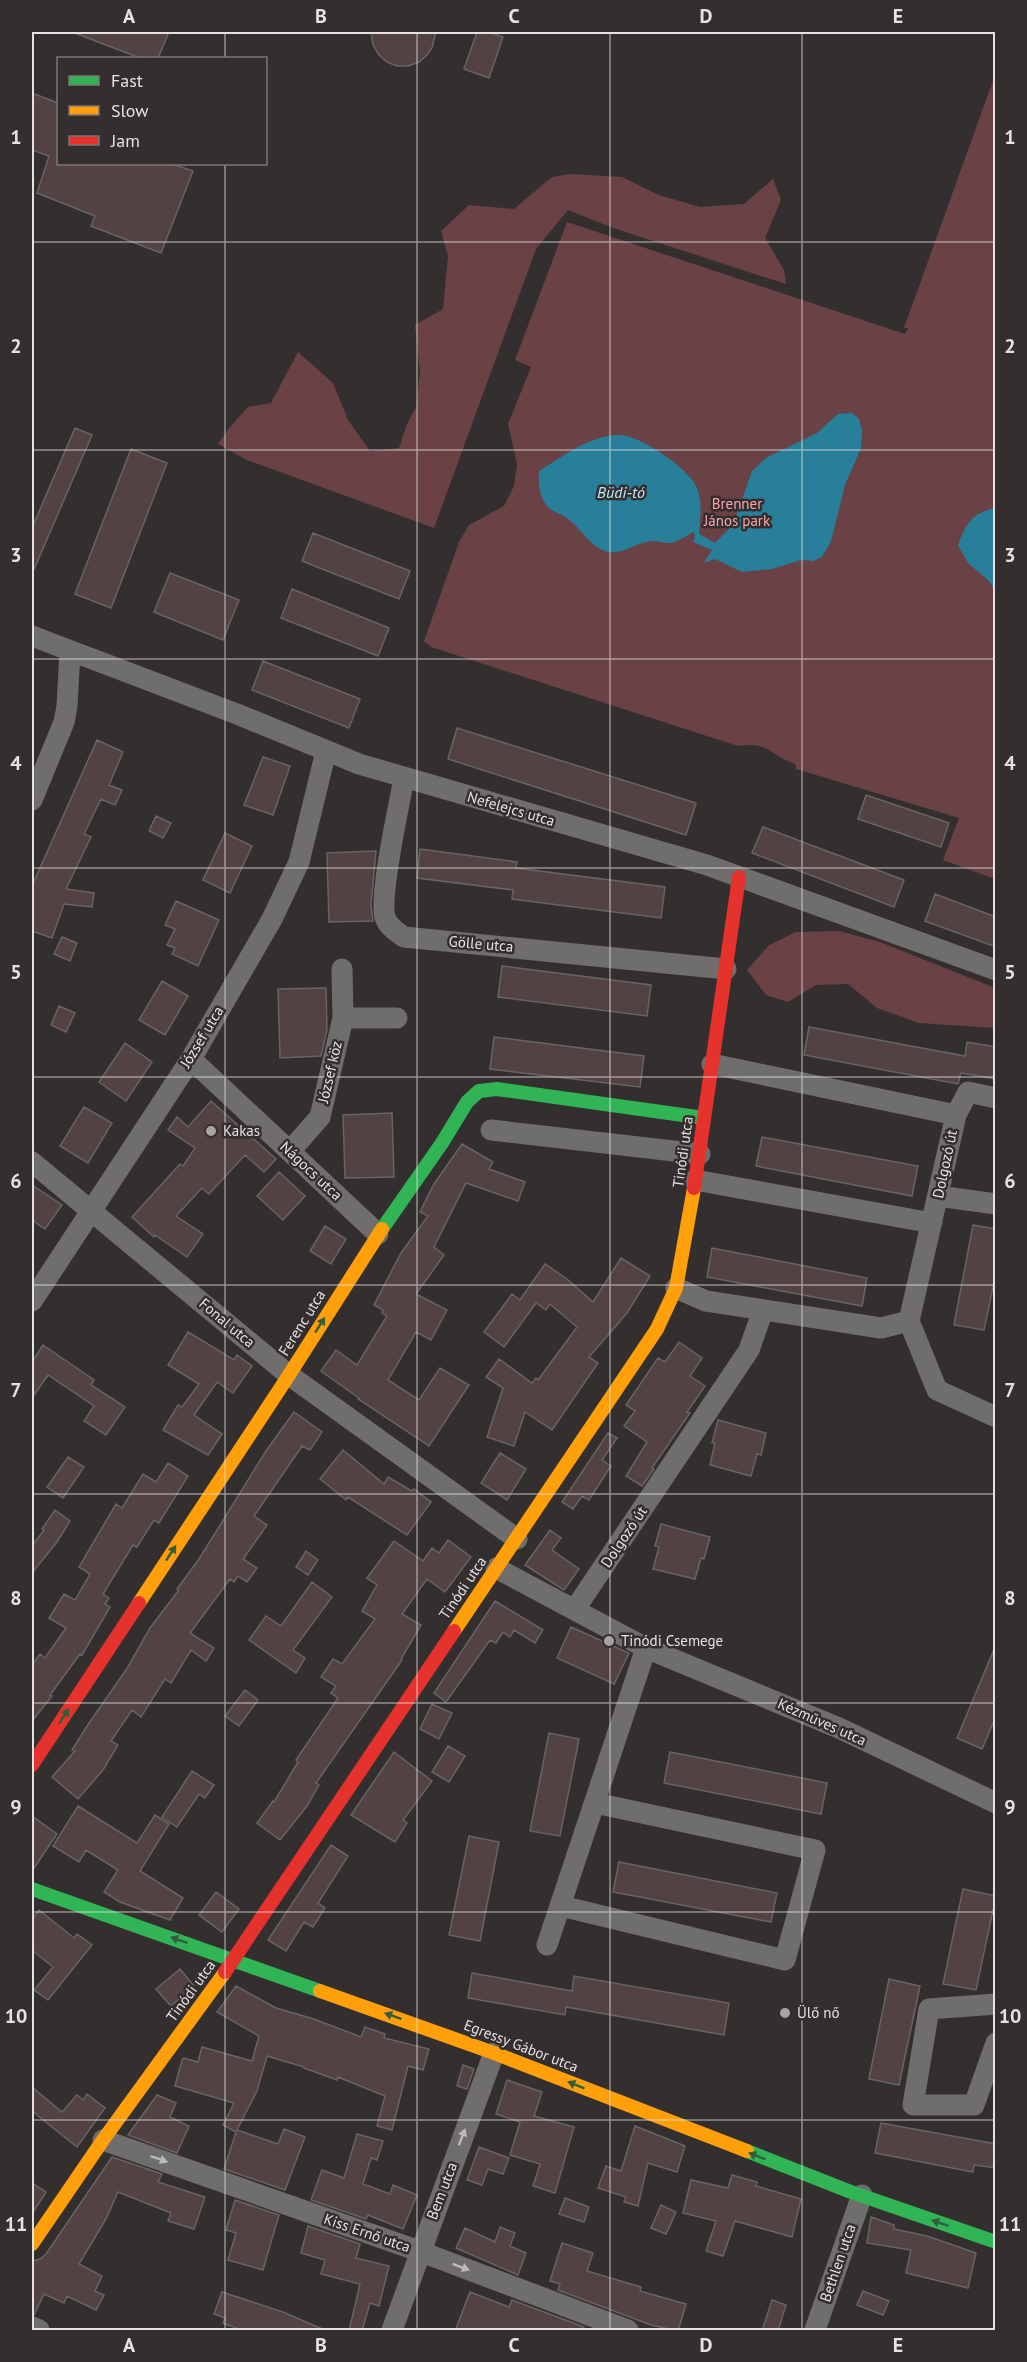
<svg xmlns="http://www.w3.org/2000/svg" width="1027" height="2362" viewBox="0 0 1027 2362" font-family="'PT Sans',sans-serif">
<style>
.green{fill:#6a4145}
.water{fill:#277f9a}
.building{fill:#524244;stroke:#686464;stroke-width:1.5}
.lines{fill:none;stroke-linecap:round;stroke-linejoin:round}
.street{stroke:#706d6d;stroke-width:21}
.fast{stroke:#30b455;stroke-width:14}
.slow{stroke:#ff9f0a;stroke-width:14}
.jam{stroke:#e5322d;stroke-width:14}
.oneway{fill:#335d3c}
.oneway2{fill:#bdb9b9}
.grid{fill:none;stroke:#e6e2e2;stroke-width:1.5;stroke-opacity:0.55}
.poi-dot{fill:#a8a3a3;stroke:#352e2e;stroke-width:2}
.labels{text-anchor:middle;stroke-width:5;stroke-linejoin:round;paint-order:stroke}
.park-label{font-size:15px;fill:#f9a4ab;stroke:#352e2e}
.street-label{font-size:15px;fill:#e6e2e2;stroke:#352e2e}
.poi-label{font-size:15px;fill:#e6e2e2;stroke:#352e2e;text-anchor:start}
.water-label{font-size:16px;font-style:italic;fill:#bde9f9;stroke:#352e2e}
.neatline{fill:none;stroke:#e6e2e2;stroke-width:2}
.grid-label{font-size:20px;text-anchor:middle;font-weight:bold;fill:#e6e2e2}
</style>
<rect width="100%" height="100%" fill="#342f2f"/>
<path class="green" d="M995,75V879L943,860L959,818L796,769L795,764C769,755 770,741 738,746L431,647L424,641L459,542L469,525L504,506L514,486L517,464L508,424L531,367L515,360L567,222L905,334L908,328H904Z
M571,174L622,177L659,195L700,207L744,204L773,179L781,200L765,238L784,270L786,284L613,228L568,210L536,249L434,528L247,460L218,444L230,427L248,407L271,403L298,352L333,383L348,420L370,451L399,448L407,424L416,407L420,372L415,325L443,309L448,256L441,231L469,205L514,209L552,177Z
M839,931L880,942L995,988V1028L919,1023L877,1008L848,984L816,985L788,1002L766,995L747,970L769,945L796,932Z"/>
<path class="water" d="M852,413L859,419L862,431L861,448L845,485L831,541L822,557L813,561L801,560L772,569L742,572L715,559L704,563L712,550L693,542L695,535L693,532C688,535 682,539 677,541C669,545 663,542 654,541C638,541 625,554 609,552C591,549 581,528 567,518C561,514 551,511 547,506C539,497 538,481 539,471C562,457 590,435 619,435C640,435 690,469 697,488C703,503 700,518 699,534L715,543L733,525L752,471L766,458L817,433L838,414Z
M995,508H996L995,591L989,581L968,563L958,545C966,524 972,513 995,508Z"/>
<path class="building" d="M72,32H169L158,58H140Z
M371,32H436L432,48L426,56L419,62L408,66H397L387,62L379,55L373,45Z
M477,32H488L503,37L489,78L464,69Z
M32,93L58,103V164H172L193,171L161,253L91,226L95,216L37,193L49,156L32,150Z
M75,428L92,435L32,574V528Z
M131,449L167,463L111,608L75,594Z
M313,533L410,571L399,599L302,561Z
M170,573L239,600L223,640L154,612Z
M292,589L389,628L378,656L281,618Z
M263,661L360,699L349,728L252,690Z
M457,728L696,803L686,835L448,759Z
M97,740L123,752L109,785L122,790L115,805L101,799L84,834L91,837L66,889L94,893L92,907L64,904L52,938L32,931V886Z
M263,757L290,766L273,815L244,805Z
M866,795L949,823L941,847L858,819Z
M156,816L171,823L163,838L149,831Z
M763,827L904,880L894,907L752,853Z
M225,833L252,846L230,893L203,880Z
M420,849L517,862L516,868L665,887L661,918L512,899L513,890L417,878Z
M376,851L371,905L373,921L329,922L327,853Z
M935,894L996,917V947L925,921Z
M176,901L219,920L198,966L172,954L175,948L167,945L175,929L165,925Z
M62,937L77,943L70,961L54,954Z
M502,966L651,985L647,1016L498,997Z
M162,981L188,996L165,1035L139,1020Z
M326,988L327,1030L321,1056L280,1058L278,989Z
M59,1006L75,1013L66,1032L51,1025Z
M809,1027L965,1056L967,1042L996,1047V1079L961,1073L958,1084L804,1055Z
M494,1037L644,1056L640,1087L490,1069Z
M125,1043L152,1062L126,1101L99,1082Z
M211,1101L276,1159L264,1172L245,1155L209,1194L202,1188L176,1216L203,1234L187,1257L155,1235L154,1237L132,1217L180,1164L183,1166L195,1148L168,1130L177,1117L188,1127Z
M84,1107L112,1123L88,1163L60,1146Z
M392,1113L394,1177L345,1178L343,1115Z
M762,1137L918,1166L912,1196L756,1166Z
M462,1144L493,1162L489,1169L525,1182L518,1201L466,1183L434,1247L444,1255L416,1294L447,1310L431,1340L416,1332L388,1380L419,1400L440,1368L469,1385L429,1446L358,1399L359,1398L321,1371L336,1350L357,1365L387,1316L382,1313L383,1310L374,1305L401,1253L428,1216L420,1212L434,1184Z
M279,1172L305,1196L283,1220L257,1196Z
M32,1185L62,1205L45,1229L32,1220Z
M973,1225L996,1229V1273L984,1330L954,1325Z
M325,1226L346,1239L331,1264L310,1251Z
M712,1248L867,1278L862,1306L707,1277Z
M621,1258L650,1276L627,1313L589,1357L598,1363L552,1430L525,1412L514,1446L487,1437L503,1388L486,1377L499,1359L532,1383L536,1378L538,1380L577,1327L550,1304L546,1310L536,1303L504,1347L484,1332L512,1294L520,1300L545,1264L567,1279L593,1302Z
M188,1332L234,1360L237,1355L252,1366L233,1393L217,1382L194,1415L222,1434L208,1455L163,1430L178,1405L182,1407L199,1384L168,1365Z
M679,1342L702,1358L690,1376L705,1386L687,1412L690,1413L652,1468L654,1469L642,1486L626,1476L647,1442L624,1426L635,1411L626,1405L658,1358L665,1362Z
M43,1345L94,1380L91,1385L125,1407L106,1435L84,1421L94,1406L48,1375L32,1398V1362Z
M294,1412L322,1432L310,1450L302,1446L254,1516L267,1525L243,1559L257,1568L247,1582L238,1576L234,1582L230,1579L190,1633L214,1648L206,1661L191,1650L171,1683L165,1679L141,1717L132,1710L111,1741L118,1745L103,1770L78,1799L52,1777L75,1751L72,1750L87,1726L126,1670L150,1628L179,1590L177,1589L199,1559L266,1451Z
M718,1420L766,1433L761,1455L757,1454L751,1476L710,1465L715,1443H712Z
M608,1433L617,1438L602,1460L611,1466L589,1500L582,1496L573,1509L562,1502Z
M343,1450L384,1484L388,1477L412,1491L414,1489L431,1502L407,1535L348,1497L346,1500L320,1479Z
M500,1453L526,1469L507,1500L481,1483Z
M68,1457L84,1467L63,1498L47,1487Z
M168,1463L188,1476L159,1523L154,1520L137,1547L133,1545L103,1594L109,1598L105,1604L110,1607L82,1655L80,1654L50,1695L52,1696L32,1721V1665L40,1654L45,1658L66,1628L49,1618L64,1594L75,1600L90,1574L79,1567L116,1504L122,1508L143,1474L156,1482Z
M55,1510L70,1521L57,1542L32,1573V1546L44,1530L42,1529Z
M661,1524L710,1537L704,1559L701,1558L695,1579L653,1569L659,1547L655,1546Z
M550,1530L561,1538L552,1550L579,1569L564,1590L525,1565Z
M448,1540L471,1557L445,1592L427,1579L402,1614L421,1625L401,1659L402,1660L316,1783L319,1785L307,1806L280,1840L257,1823L273,1801L274,1802L298,1762L296,1760L338,1698L331,1693L336,1686L321,1677L333,1659L342,1664L375,1619L362,1611L377,1585L367,1578L394,1541L423,1561L432,1548L439,1553Z
M306,1551L318,1560L308,1575L296,1567Z
M312,1582L332,1597L293,1650L305,1658L296,1673L249,1640L266,1616L281,1626Z
M495,1601L543,1630L535,1643L514,1630L510,1637L503,1632L496,1643L490,1640L446,1702L434,1693Z
M571,1627L629,1653L614,1684L557,1658Z
M995,1647L996,1716L982,1749L957,1738Z
M245,1690L258,1700L239,1726L225,1716Z
M432,1704L452,1713L439,1739L420,1729Z
M549,1733L579,1739L560,1836L530,1831Z
M448,1746L465,1756L449,1782L432,1772Z
M394,1752L432,1781L403,1820L407,1823L395,1842L351,1815Z
M670,1752L827,1783L821,1814L664,1783Z
M192,1771L214,1785L205,1798L199,1794L177,1827L162,1817Z
M78,1806L137,1843L155,1815L169,1824L140,1871L183,1898L170,1920L120,1902L104,1892L118,1870L86,1850L79,1862L53,1846Z
M32,1816L57,1834L32,1871Z
M469,1836L499,1842L480,1941L449,1935Z
M331,1845L348,1856L318,1903L325,1908L313,1927L304,1922L286,1951L268,1940Z
M619,1862L777,1893L771,1922L613,1892Z
M963,1889L996,1896L976,1990L943,1984Z
M216,1892L239,1909L222,1932L199,1915Z
M39,1910L74,1938L77,1934L92,1945L48,2000L34,1990L53,1967L32,1950V1920Z
M180,1969L194,1986L171,2006L156,1989Z
M472,1973L572,1991L574,1976L729,2003L724,2035L566,2007L565,2015L468,1998Z
M889,1979L920,1986L899,2085L869,2079Z
M236,1986L276,2008L314,2019L361,2037L365,2027L385,2034L384,2038L429,2049L423,2070L408,2066L392,2130L377,2126L385,2096L338,2077L337,2080L304,2068V2067L267,2056L257,2091L237,2130L278,2144L284,2129L305,2137L285,2190L224,2169L236,2132L223,2125L234,2103L175,2086L182,2060L184,2058L198,2062L202,2047L252,2061L259,2036L217,2012Z
M463,2065L474,2069L467,2089L457,2086Z
M507,2080L542,2092L534,2116L574,2127L555,2193L533,2186L540,2164L510,2155L520,2122L496,2114Z
M32,2087L62,2112L77,2095L83,2100L87,2094L105,2108L77,2147L32,2111Z
M157,2095L176,2103L170,2117L189,2126L177,2153L128,2135Z
M881,2123L996,2144V2168L974,2165L973,2172L875,2153Z
M635,2126L685,2146L677,2172L648,2163L638,2206L624,2202L626,2197L598,2188L606,2166L621,2171Z
M357,2134L383,2141L377,2160L371,2158L363,2184L390,2194L393,2185L417,2195L403,2229L368,2215L366,2219L311,2200L322,2170L344,2178Z
M479,2147L509,2158L503,2174L488,2169L482,2185L467,2180Z
M112,2157L162,2174L158,2182L205,2197L194,2229L168,2221L171,2213L118,2192L106,2219L79,2264L102,2276L95,2291L104,2295L96,2310L67,2296L64,2303L44,2294L34,2315L32,2314V2261L40,2259L46,2254Z
M732,2175L757,2182L756,2186L801,2199L792,2237L735,2221L723,2256L706,2251L716,2221L683,2213L691,2180L728,2188Z
M32,2183L46,2192L32,2214Z
M565,2198L589,2207L584,2222L559,2214Z
M235,2200L279,2215L263,2270L228,2260L236,2233L226,2230Z
M661,2205L676,2212L666,2234L651,2228Z
M871,2217L894,2225V2229L927,2236L976,2253L968,2288L906,2273L911,2250L867,2243Z
M308,2226L360,2244L356,2258L389,2266L379,2306L370,2303L362,2331H349L360,2284L321,2274L325,2260L301,2253Z
M500,2227L515,2233L510,2246L526,2253L518,2275L456,2248L465,2228L495,2242Z
M562,2243L593,2253L587,2271L641,2287L640,2291L686,2304L678,2331L651,2325L558,2290L560,2284L550,2281Z
M863,2291L889,2301L883,2315L857,2305Z
M222,2292L283,2312L327,2331H244L223,2323L225,2318L214,2314Z
M470,2292L509,2307L512,2300L584,2327L582,2331H455Z
M772,2300L786,2305L778,2331H762Z"/>
<g class="lines">
<path class="street" d="M32,636L237,714L359,764L707,865L996,970
M404,778C399,806 379,895 385,917C388,927 397,932 404,937L726,969
M32,800L64,722L67,706L70,651
M343,1018H397
M191,1059L378,1234
M712,1064L956,1115L909,1321L937,1390L996,1417
M956,1115L968,1092L996,1098
M491,1130L700,1154
M290,1151L320,1117L343,1018L342,969
M32,1162L289,1375L517,1539
M695,1180L932,1223
M938,1196L996,1204
M676,1288L706,1301L881,1328L909,1321
M32,1301L191,1059L272,919L299,862L326,751
M496,1568L646,1648L839,1728L996,1803
M575,1609L749,1350L763,1310
M561,1906L785,1960L815,1850L595,1803
M547,1945L646,1648
M996,2004L929,2009L913,2105H974L996,2043
M103,2140L419,2251L628,2330
M32,2327L39,2330
M392,2330L494,2053
M815,2330L862,2195"/>
<path class="fast" d="M382,1229L442,1143L467,1102L479,1091L497,1089L704,1118
M32,1889L320,1991
M747,2151L851,2192L996,2242"/>
<path class="slow" d="M139,1603L289,1375L382,1229
M454,1631L657,1329L676,1288L694,1188
M320,1991L494,2053L747,2151
M32,2244L103,2140L225,1972"/>
<path class="jam" d="M694,1188L739,877
M32,1765L139,1603
M225,1972L454,1631"/>
</g>
<defs><path id="oneway-solid" d="M-6-.8H1V-3.2L6.5 0L1 3.2V.8H-6Z" transform="scale(1.5)"/></defs>
<g class="oneway">
<use href="#oneway-solid" transform="translate(320 1325) rotate(-58)"/>
<use href="#oneway-solid" transform="translate(171 1553) rotate(-57)"/>
<use href="#oneway-solid" transform="translate(64 1716) rotate(-57)"/>
<use href="#oneway-solid" transform="translate(179 1940) rotate(-161)"/>
<use href="#oneway-solid" transform="translate(393 2016) rotate(-160)"/>
<use href="#oneway-solid" transform="translate(576 2085) rotate(-158)"/>
<use href="#oneway-solid" transform="translate(757 2156) rotate(-159)"/>
<use href="#oneway-solid" transform="translate(940 2223) rotate(-161)"/>
</g>
<g class="oneway2">
<use href="#oneway-solid" transform="translate(462 2137) rotate(-69)"/>
<use href="#oneway-solid" transform="translate(159 2159) rotate(19)"/>
<use href="#oneway-solid" transform="translate(461 2267) rotate(21)"/>
</g>
<path class="grid" d="M225,32V58M417,32V2330M610,32V2330M802,32V2330M225,164V2330M32,242H996M32,450H996M32,659H996M32,868H996M32,1077H996M32,1285H996M32,1494H996M32,1703H996M32,1912H996M32,2120H996"/>
<g class="poi-dot">
<circle cx="211" cy="1131" r="6"/>
<circle cx="609" cy="1641" r="6"/>
<circle cx="785" cy="2013" r="6"/>
</g>
<g class="labels">
<g class="park-label">
<text x="737" y="509">Brenner<tspan x="737" dy="17">János park</tspan></text>
</g>
<g class="street-label">
<text transform="translate(511 809) rotate(16)" y="5">Nefelejcs utca</text>
<text transform="translate(481 944) rotate(5)" y="5">Gölle utca</text>
<text transform="translate(202 1037) rotate(-59)" y="5">József utca</text>
<text transform="translate(330 1072) rotate(-77)" y="5">József köz</text>
<text transform="translate(683 1152) rotate(-82)" y="5">Tinódi utca</text>
<text transform="translate(945 1164) rotate(-78)" y="5">Dolgozó út</text>
<text transform="translate(311 1171) rotate(43)" y="5">Nágocs utca</text>
<text transform="translate(227 1323) rotate(40)" y="5">Fonal utca</text>
<text transform="translate(302 1323) rotate(-58)" y="5">Ferenc utca</text>
<text transform="translate(624 1537) rotate(-56)" y="5">Dolgozó út</text>
<text transform="translate(463 1588) rotate(-56)" y="5">Tinódi utca</text>
<text transform="translate(822 1722) rotate(24)" y="5">Kézműves utca</text>
<text transform="translate(191 1991) rotate(-54)" y="5">Tinódi utca</text>
<text transform="translate(521 2046) rotate(21)" y="5">Egressy Gábor utca</text>
<text transform="translate(442 2191) rotate(-69)" y="5">Bem utca</text>
<text transform="translate(367 2233) rotate(19)" y="5">Kiss Ernő utca</text>
<text transform="translate(838 2263) rotate(-71)" y="5">Bethlen utca</text>
</g>
<g class="poi-label">
<text x="223" y="1136">Kakas</text>
<text x="621" y="1646">Tinódi Csemege</text>
<text x="797" y="2018">Ülő nő</text>
</g>
<g class="water-label">
<text x="621" y="498">Büdi-tó</text>
</g>
</g>
<rect width="1027" height="2362" fill="none" stroke="#352e2e" stroke-width="66"/>
<rect x="57" y="57" width="210" height="108" fill="#352e2e" stroke="#7c7676" stroke-width="1.5"/>
<rect x="69" y="76" width="30" height="9" fill="#30b455" stroke="#7c7676" stroke-width="1.5"/>
<text x="111" y="87" font-size="18" fill="#e6e2e2">Fast</text>
<rect x="69" y="106" width="30" height="9" fill="#ff9f0a" stroke="#7c7676" stroke-width="1.5"/>
<text x="111" y="117" font-size="18" fill="#e6e2e2">Slow</text>
<rect x="69" y="136" width="30" height="9" fill="#e5322d" stroke="#7c7676" stroke-width="1.5"/>
<text x="111" y="147" font-size="18" fill="#e6e2e2">Jam</text>
<rect x="33" y="33" width="961" height="2296" class="neatline"/>
<g class="grid-label">
<text x="129" y="23">A</text>
<text x="321" y="23">B</text>
<text x="514" y="23">C</text>
<text x="706" y="23">D</text>
<text x="898" y="23">E</text>
<text x="16" y="144">1</text>
<text x="1010" y="144">1</text>
<text x="16" y="353">2</text>
<text x="1010" y="353">2</text>
<text x="16" y="562">3</text>
<text x="1010" y="562">3</text>
<text x="16" y="770">4</text>
<text x="1010" y="770">4</text>
<text x="16" y="979">5</text>
<text x="1010" y="979">5</text>
<text x="16" y="1188">6</text>
<text x="1010" y="1188">6</text>
<text x="16" y="1397">7</text>
<text x="1010" y="1397">7</text>
<text x="16" y="1605">8</text>
<text x="1010" y="1605">8</text>
<text x="16" y="1814">9</text>
<text x="1010" y="1814">9</text>
<text x="16" y="2023">10</text>
<text x="1010" y="2023">10</text>
<text x="16" y="2231">11</text>
<text x="1010" y="2231">11</text>
<text x="129" y="2352">A</text>
<text x="321" y="2352">B</text>
<text x="514" y="2352">C</text>
<text x="706" y="2352">D</text>
<text x="898" y="2352">E</text>
</g>
</svg>
